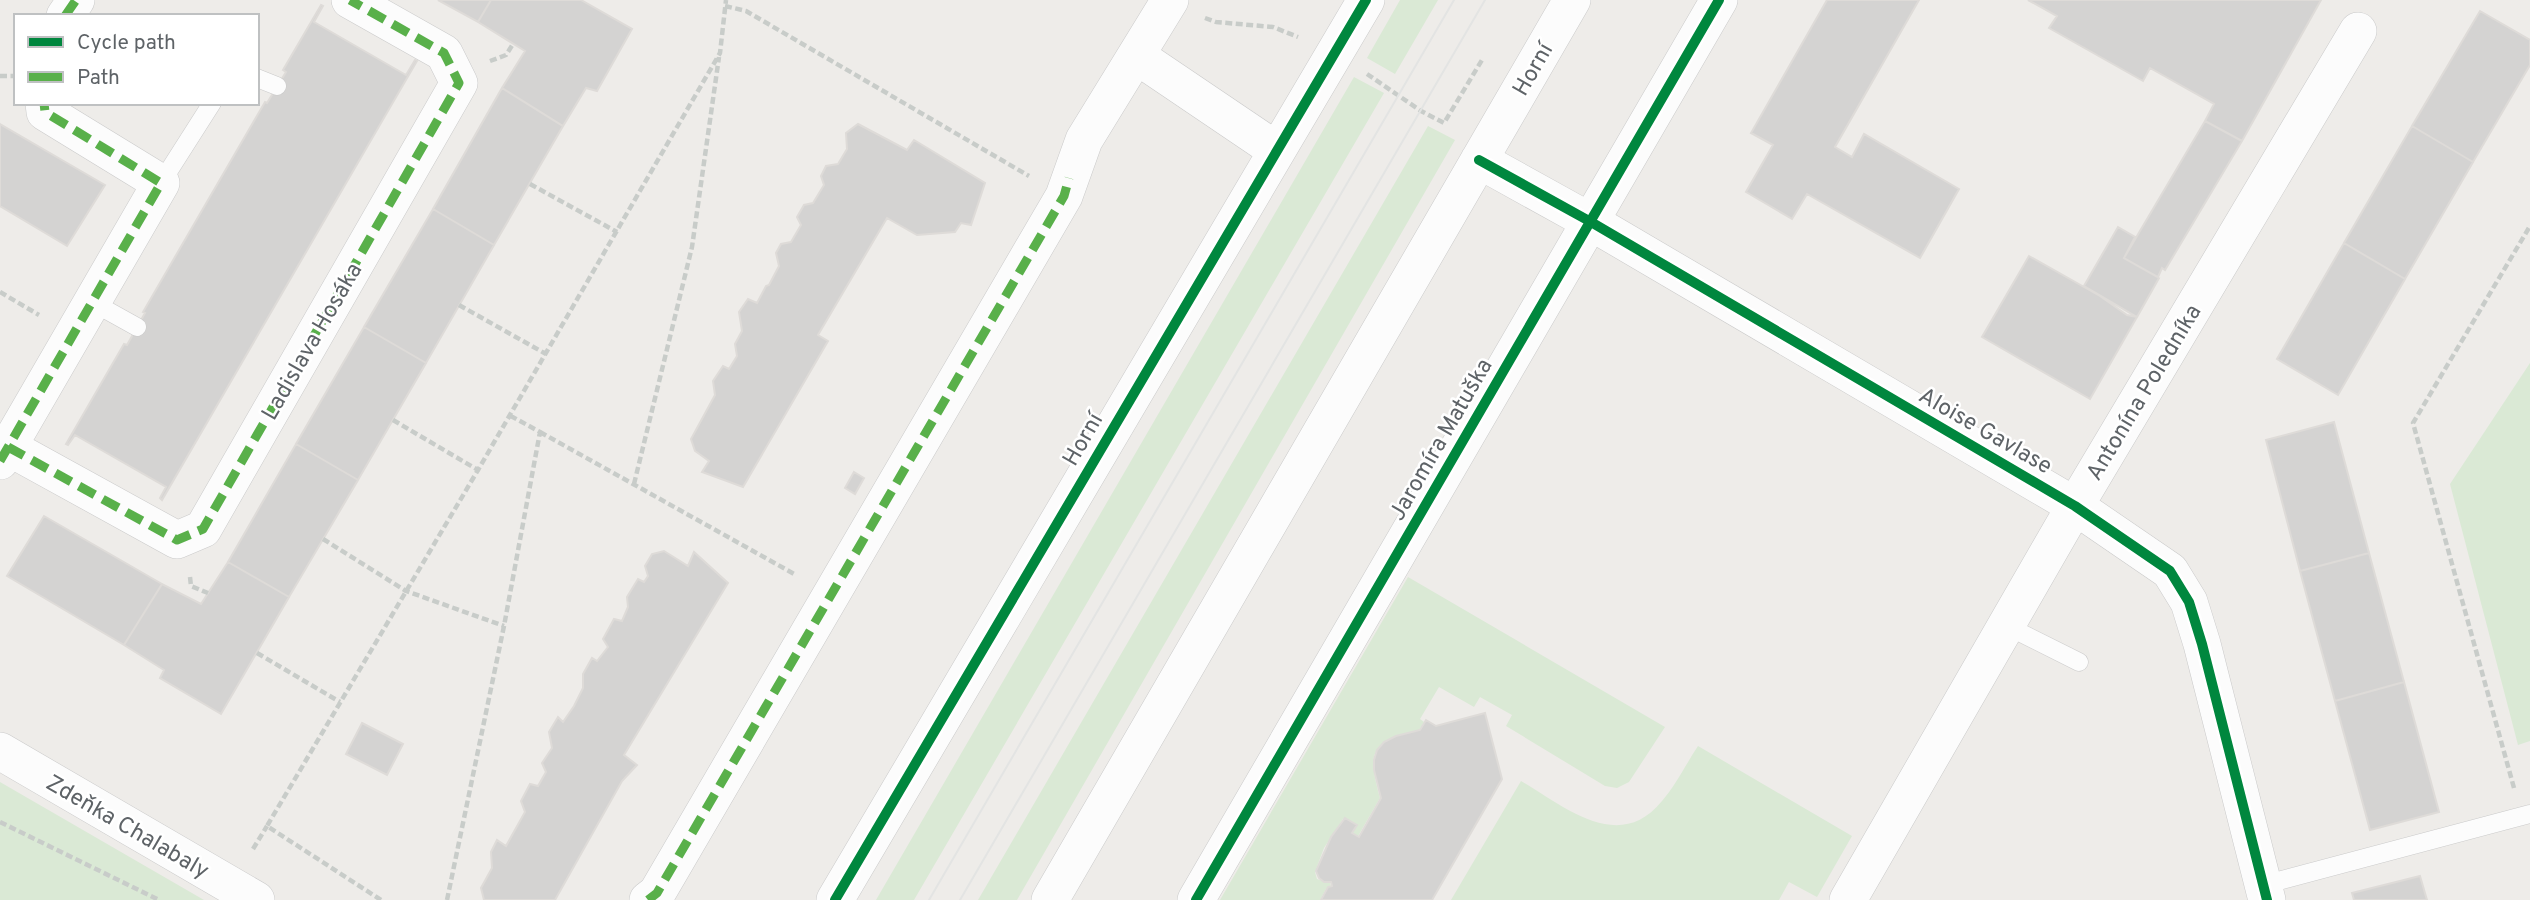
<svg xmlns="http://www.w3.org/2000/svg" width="2530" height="900" viewBox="0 0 2530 900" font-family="Overpass,sans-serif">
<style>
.green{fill:#dae9d5}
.building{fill:#d4d3d2;stroke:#dedbd8;stroke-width:2}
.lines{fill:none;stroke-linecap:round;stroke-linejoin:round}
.lane-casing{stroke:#cacaca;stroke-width:19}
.street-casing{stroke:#cacaca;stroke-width:38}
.path{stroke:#c8ccc9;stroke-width:4.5;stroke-dasharray:7 3.5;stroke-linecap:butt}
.lane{stroke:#fcfcfc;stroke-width:18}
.street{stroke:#fcfcfc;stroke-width:37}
.tram{stroke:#e3e4e3;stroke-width:2}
.quiet{stroke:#59b04a;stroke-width:9;stroke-dasharray:18 9;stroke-linecap:butt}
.cycleway-casing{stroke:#fff;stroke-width:15}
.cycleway{stroke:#00873e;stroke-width:10}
.labels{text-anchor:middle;stroke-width:5;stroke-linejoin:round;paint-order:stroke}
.street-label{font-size:23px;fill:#5e6367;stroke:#fff}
</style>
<rect width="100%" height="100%" fill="#eeece9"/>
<path class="green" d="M1400,0H1438L1395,74L1367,58Z
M1354,77L1384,93L914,900H876Z
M1428,126L1455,140L1017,900H978Z
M2530,363V741L2518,745L2450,484Z
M1408,577L1665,727L1629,782L1617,788L1605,786L1506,726L1512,715L1480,697L1474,707L1439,687L1420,719L1424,722L1418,732C1370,744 1367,750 1380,798L1357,838L1351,834L1355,826L1343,819L1324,848L1315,872L1317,879L1330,883L1331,887L1326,889L1320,900H1220Z
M1698,746L1852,836L1817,897L1789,882L1779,900H1451L1521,781C1565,807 1619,854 1662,801C1676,785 1686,764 1698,746Z
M0,782L204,900H0Z"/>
<path class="building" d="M438,0H491L478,22Z
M491,0H581L632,29L597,91L586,88L563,126L502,88L525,51L478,22Z
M1827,0H1919L1835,147L1852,157L1864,134L1959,189L1920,258L1807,194L1792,219L1746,192L1773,145L1751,133Z
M2028,0H2321L2242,141L2205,121L2214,104L2150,68L2143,81L2049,28L2057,16Z
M321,5L323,6L314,22L406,75L415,60L417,61L162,500L160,498L166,487L75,435L68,445L66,444L124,344L127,345L145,313L143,312L265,102L267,103L286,72L283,70Z
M2480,11L2530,40V65L2473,162L2412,126Z
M502,88L563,126L494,245L433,209Z
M2205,121L2242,141L2165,270L2162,268L2158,277L2124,258Z
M0,124L105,185L67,246L0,206Z
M858,124L907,150L914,140L985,183L971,225L961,223L955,232L917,235L887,218L818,335L828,341L743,487L702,472L709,461L695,451L691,439L715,395L713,381L723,366L729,369L737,356L735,344L742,331L739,312L748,299L757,303L766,286L769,285L779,266L776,253L781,244L791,242L801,225L797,217L804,205L813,203L824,185L821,176L826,166L838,164L847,149L846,133Z
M2412,126L2473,162L2405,279L2344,243Z
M433,209L494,245L426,363L364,327Z
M2118,227L2135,237L2124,258L2159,278L2137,317L2084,286Z
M2344,243L2405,279L2338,395L2277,359Z
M2029,256L2100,296L2127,315L2137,317L2090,399L1982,337Z
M364,327L426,363L358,480L296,444Z
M2334,422L2369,553L2300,571L2266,440Z
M296,444L358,480L289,597L228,562Z
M854,472L864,478L855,494L845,488Z
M44,516L162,584L124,645L7,576Z
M664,551L688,566L694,552L728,583L624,755L637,765L622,781L555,900H484L481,888L492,868L491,852L497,840L506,846L525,812L521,801L530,784L538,786L546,772L542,763L552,748L549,732L558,717L563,722L574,706L583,688V674L592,658L597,661L608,647L603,639L614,619L622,621L628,607L627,597L638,579L644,582L648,576L645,566L652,554Z
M2369,553L2404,682L2335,701L2300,571Z
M228,562L289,597L221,714L160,678L164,670L124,645L162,584L201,604Z
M2404,682L2439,812L2370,830L2335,701Z
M1485,713L1502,779L1432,900H1321L1328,887L1332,886L1331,882H1324L1319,878L1316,871L1331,837L1345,818L1357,825L1352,833L1359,837L1381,798L1374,770V760L1377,750L1384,742L1396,736L1420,730L1426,720L1436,726Z
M362,723L403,744L387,775L346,754Z
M2420,876L2427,900H2354L2352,893Z"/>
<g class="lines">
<g class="lane-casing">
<path id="lane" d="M257,78L277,86
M161,183L212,103
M92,302L137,327
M2007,626L2079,662
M2263,885L2530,814"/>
</g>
<g class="street-casing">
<path id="street" d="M65,16L76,0
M1137,56L1276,150
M1479,160L1591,222L2075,506L2170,571L2189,602L2202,644L2267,900
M8,447L177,540L203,529L459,83L444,53L350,0
M0,461L161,183L45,112L44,103
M0,751L256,900
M648,900L657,893L1064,196L1084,140L1170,0
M835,900L1366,0
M1050,900L1572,0
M1196,900L1719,0
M1848,900L2075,506L2358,31"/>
</g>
<path class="path" d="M725,6L746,11L1029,176
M1205,18L1216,22L1273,27L1298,37
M490,61L506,55L513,44
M1367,74L1421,111L1444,123L1482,60
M0,76H16
M530,184L617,232
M0,292L39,315
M459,305L546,354
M393,420L478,470
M540,432L796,575
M634,484L692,247L719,57
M323,539L406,591L504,626
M190,577L191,586L208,593
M257,653L340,702
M2514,788L2413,423L2530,226
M0,822L159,900
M253,849L267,826
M381,900L267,826L478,470L720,53L726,0
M447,900L504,626L540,432L509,415"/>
<use href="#lane" class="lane"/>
<use href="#street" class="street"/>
<path class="tram" d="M929,900L1454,0
M960,900L1485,0"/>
<path class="quiet" d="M65,16L76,0
M8,447L177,540L203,529L459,83L444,53L350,0
M0,461L161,183L45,112L44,103
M648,900L657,893L1064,196L1069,178"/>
<g class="cycleway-casing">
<path id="cycleway" d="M1479,160L1591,222L2075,506L2170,571L2189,602L2202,644L2267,900
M835,900L1366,0
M1196,900L1719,0"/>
</g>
<use href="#cycleway" class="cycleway"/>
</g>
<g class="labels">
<g class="street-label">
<text transform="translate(1532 69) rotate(-60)" y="8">Horní</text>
<text transform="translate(311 341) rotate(-60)" y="8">Ladislava Hosáka</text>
<text transform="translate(2143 392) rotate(-59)" y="8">Antonína Poledníka</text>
<text transform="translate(1986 430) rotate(30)" y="8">Aloise Gavlase</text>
<text transform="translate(1082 439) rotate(-60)" y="8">Horní</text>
<text transform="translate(1440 439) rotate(-60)" y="8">Jaromíra Matuška</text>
<text transform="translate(128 826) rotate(30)" y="8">Zdeňka Chalabaly</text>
</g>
</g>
<rect x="14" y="14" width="245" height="91" fill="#ffffff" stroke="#bfc1c2" stroke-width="2"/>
<rect x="28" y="37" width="35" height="10" fill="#00873e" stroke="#bfc1c2" stroke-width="2"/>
<text x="77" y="49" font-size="21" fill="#5e6367">Cycle path</text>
<rect x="28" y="72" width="35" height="10" fill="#59b04a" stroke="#bfc1c2" stroke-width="2"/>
<text x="77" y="84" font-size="21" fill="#5e6367">Path</text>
</svg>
